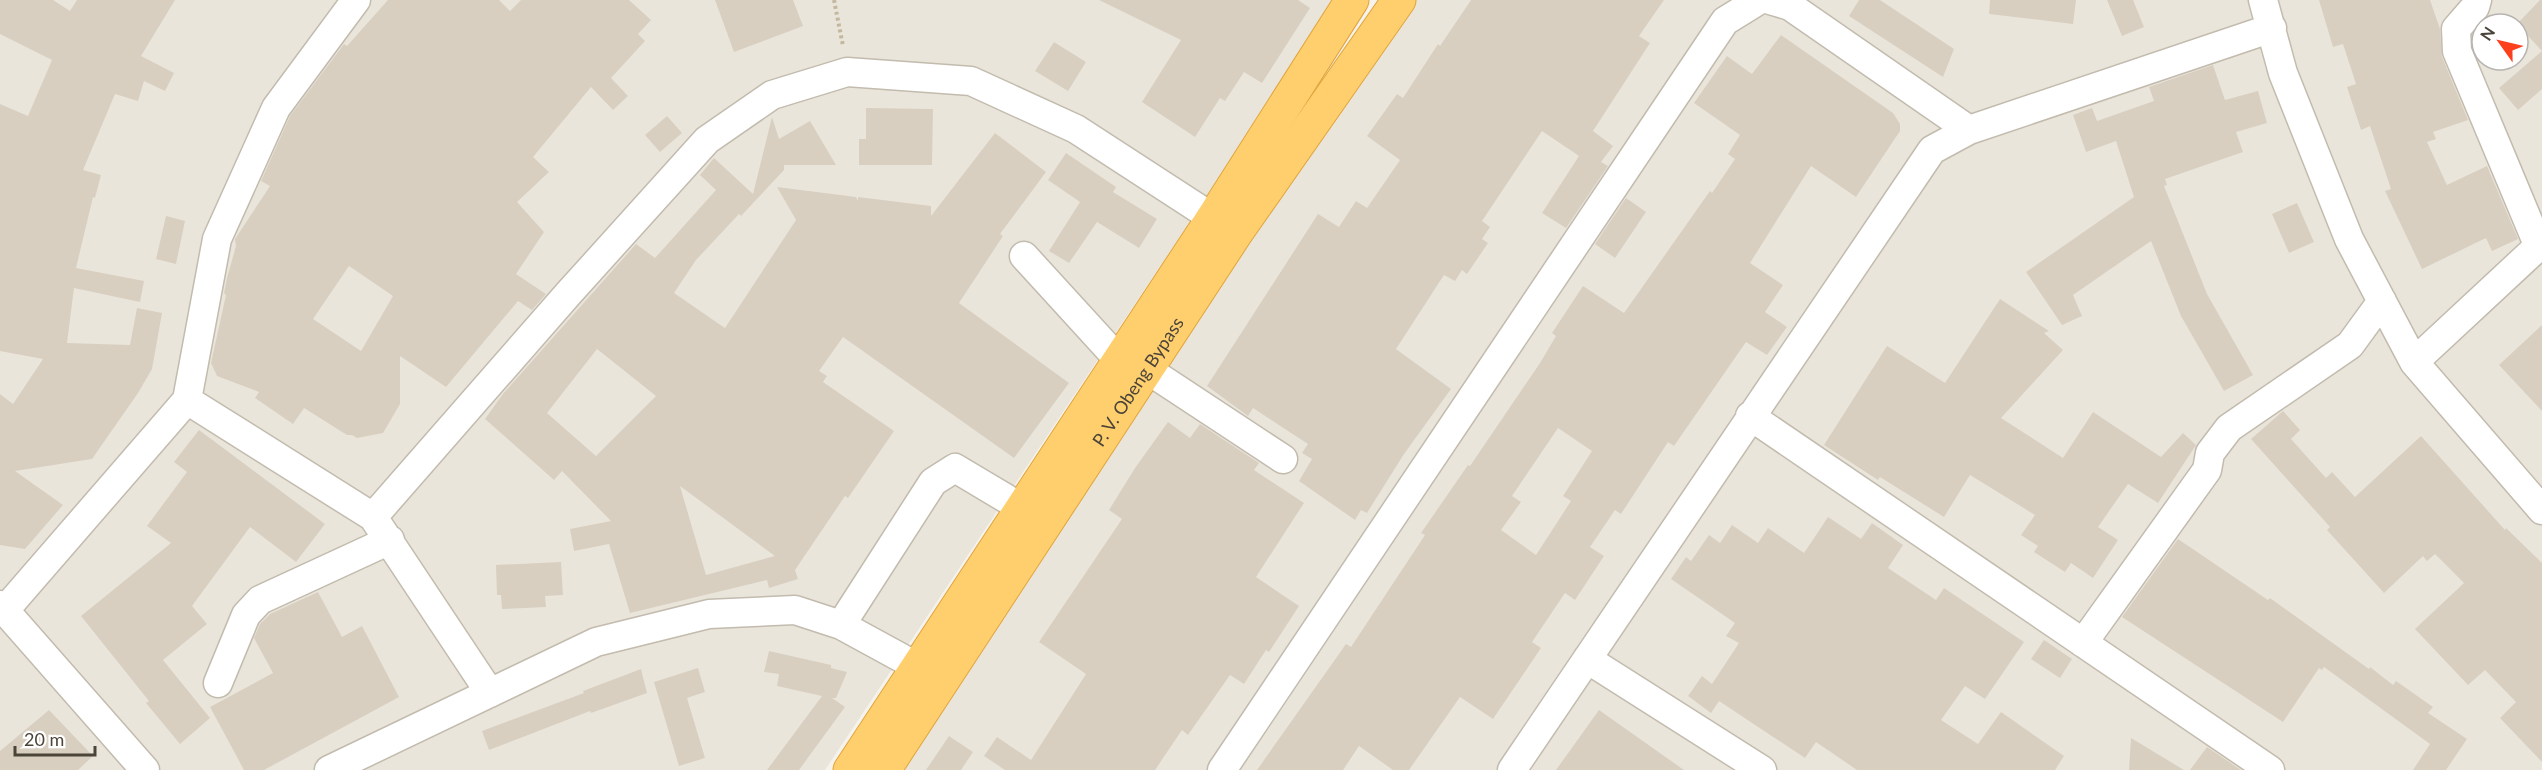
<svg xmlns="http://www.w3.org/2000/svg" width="2542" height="770" viewBox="0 0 2542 770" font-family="Lato,sans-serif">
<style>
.residential{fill:#eae5da;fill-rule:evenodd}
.building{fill:#d8cfc1;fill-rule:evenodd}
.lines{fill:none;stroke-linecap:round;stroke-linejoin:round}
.minor-casing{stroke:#c2bbae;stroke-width:31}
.highway-casing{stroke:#e0a43c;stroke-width:35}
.path{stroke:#c4b79f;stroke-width:4;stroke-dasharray:3 3;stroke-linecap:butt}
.minor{stroke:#fff;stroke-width:28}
.highway{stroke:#ffcf6e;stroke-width:33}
.labels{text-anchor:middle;stroke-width:4.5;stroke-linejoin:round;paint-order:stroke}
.street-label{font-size:18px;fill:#4b4439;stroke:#fff}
</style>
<rect width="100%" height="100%" fill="#f6f3ec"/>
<path class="residential" d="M0,0H1337L825,770H0Z
M1410,0H2542V770H903ZM2482,24H2518V60H2482Z"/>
<path class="building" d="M0,0H53L70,11L77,0H175L141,56L174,73L165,91L144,81L138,101L115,94L83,170L101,175L95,198L93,197L76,268L144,281L140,302L74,288L67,343L130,345L137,308L162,313L152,369L138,393L92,459L15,471L63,505L25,549L0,545V394L13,404L43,359L0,351V104L28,116L52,60L0,34Z
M388,0H499L510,11L521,0H629L651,20L638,34L645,41L611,78L628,96L613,110L591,87L533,157L549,172L517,202L544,232L516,274L546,294L532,310L518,301L446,387L400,356V404L383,433L357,438L352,435H347L304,408L293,424L255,398L259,392L217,376L211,363L226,295L224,293L227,278L236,246L235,239L270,186L261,181L290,116L344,44L347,46ZM349,266L393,296L361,351L313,319Z
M715,0H793L803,26L734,52Z
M1099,0H1298L1310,8L1262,83L1244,72L1225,101L1220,98L1195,137L1142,102L1181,40Z
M1471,0H1664L1639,36L1650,43L1593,131L1613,146L1601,162L1608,166L1566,228L1542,213L1579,156L1542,131L1482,221L1490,227L1482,239L1488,243L1467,274L1462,270L1455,281L1444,275L1396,349L1451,389L1404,454L1367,513L1361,510L1355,520L1299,481L1312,459L1302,453L1308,444L1253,408L1248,416L1207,386L1318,214L1339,227L1356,201L1367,208L1400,160L1367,136L1397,94L1403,98L1438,44L1440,46Z
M1859,0H1880L1954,49L1943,77L1849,16Z
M1990,0H2076L2073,24L1989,14Z
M2107,0H2133L2144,27L2122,36Z
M2319,0H2430L2440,29L2442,57L2468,120L2433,132L2436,139L2427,142L2447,185L2487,166L2518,239L2492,251L2486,238L2422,269L2385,191L2391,189L2370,126L2361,130L2347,87L2356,84L2343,44L2333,47Z
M2540,0H2542V51L2517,24Z
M1781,35L1893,113L1900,124V131L1856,197L1811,166L1750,263L1783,285L1765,312L1787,327L1767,355L1746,342L1674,446L1668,442L1621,514L1615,510L1590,547L1604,556L1575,600L1565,593L1532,642L1541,648L1493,719L1460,697L1409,770H1393L1359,746L1343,770H1257L1346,644L1351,647L1425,535L1421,533L1468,465L1470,466L1540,363L1556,336L1552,333L1583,286L1624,313L1710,191L1712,193L1735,159L1728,154L1740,135L1694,103L1727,56L1752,74ZM1558,428L1592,451L1563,496L1571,501L1536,555L1501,530L1521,502L1512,496Z
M1054,42L1086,62L1068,91L1035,71Z
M2542,51V89L2518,110L2499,88Z
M2213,65L2225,100L2258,91L2267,123L2236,132L2243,152L2165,179L2167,185L2164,186L2207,294L2253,375L2224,391L2181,316L2151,241L2073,295L2082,316L2062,325L2026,272L2134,197L2116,141L2086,152L2073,115L2092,108L2097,121L2154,101L2149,87Z
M866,108L933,109L932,165H859V139H866Z
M667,116L682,133L660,152L645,135Z
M772,117L779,139L810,121L836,165H784V170L741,216L739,214L696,260L674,293L725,328L796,220L777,187L856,197L858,201V197L931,206V216L995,133L1046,172L1000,234L1003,236L959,303L1069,383L1014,458L843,337L819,371L827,376L823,382L894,431L848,498L845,496L795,570L798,579L769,588L767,580L630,613L609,544L574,551L570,529L611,521L562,471L554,480L485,419L503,394L636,244L655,258L716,190L700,175L714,158L753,194ZM597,349L656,396L596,456L547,413ZM680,486L775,556L706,575Z
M1066,153L1116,187L1113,192L1157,219L1139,248L1097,222L1069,263L1049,251L1080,202L1048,180Z
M1626,198L1646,212L1615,258L1595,244Z
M2297,203L2314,242L2289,253L2272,214Z
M166,216L185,221L176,264L156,259Z
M2000,299L2049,331L2044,333L2063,350L2001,418L2063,458L2093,412L2161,457L2183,433L2196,445L2158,503L2128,484L2098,527L2118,540L2093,578L2071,563L2065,572L2034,552L2038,546L2021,535L2035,515L1970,475L1944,517L1880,477L1878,480L1824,445L1887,346L1945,383Z
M2542,325V411L2499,365Z
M2283,411L2300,430L2291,439L2326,478L2332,472L2355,497L2421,436L2505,530L2506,528L2542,563V762L2500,718L2516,702L2485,670L2468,685L2415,629L2464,583L2435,554L2427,561L2423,556L2384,593L2327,530L2330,527L2251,439Z
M1168,422L1190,438L1200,424L1259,463L1254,470L1304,503L1256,577L1299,606L1269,652L1266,650L1244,684L1230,675L1188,735L1182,730L1155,770H1005L984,756L997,737L1031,760L1086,674L1039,642L1122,519L1109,510L1135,468Z
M199,430L325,524L296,562L250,527L192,606L207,624L163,660L210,718L180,744L146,703L149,701L81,616L171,543L147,526L187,472L174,462Z
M1828,517L1861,539L1872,523L1903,545L1888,568L1936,600L1944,588L2024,642L1985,699L1965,686L1941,720L1978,744L2001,712L2064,756L2055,770H1857L1816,742L1805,758L1719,701L1711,713L1688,696L1702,676L1712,684L1739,643L1726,636L1735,623L1671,579L1686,557L1691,561L1709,535L1720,543L1732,525L1758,543L1768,528L1804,553Z
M2178,539L2268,600L2270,598L2369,669L2370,667L2393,685L2396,681L2433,707L2428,713L2467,739L2446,770H2413L2430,744L2324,667L2322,670L2319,668L2283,722L2122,617Z
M561,562L563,595L545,596L546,607L502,609L501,595H497L496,565Z
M318,592L342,637L362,626L399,697L264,770H244L210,707L273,673L254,638L260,624L270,614Z
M2044,640L2072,659L2060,678L2031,659Z
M769,651L831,665V668L847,672L836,698H832L845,707L799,770H767L822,696L777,686L779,674L764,672Z
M698,668L705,692L687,698L705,758L679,766L654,682Z
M641,669L647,693L591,713L590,711L489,750L482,731L584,693L583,691Z
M49,710L93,756L78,770H0V751Z
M1599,710L1684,770H1556Z
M949,736L973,752L961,770H926Z
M2131,738L2184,770H2129Z
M2207,747L2241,770H2190Z"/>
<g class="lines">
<g class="minor-casing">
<path id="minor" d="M1770,0L1790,6L1969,130
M2263,0L2283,73L2349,239L2414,362L2542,510
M2477,0L2475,7L2456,29L2457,51L2539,247
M1024,256L1119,360
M2414,362L2542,243
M1148,370L1283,459
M187,400L373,517L490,693
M1750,416L2270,770
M373,517L568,294L707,140L772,95L847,72L971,81L1076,129L1213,218
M0,605L145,770
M4,611L187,400L217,239L276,108L356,0
M841,625L933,482L955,468L1022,508
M2083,643L2207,470L2210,453L2229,428L2350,345L2382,301
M1587,659L1762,770
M218,683L246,615L260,600L390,540
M329,770L596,642L709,614L795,610L841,625L918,667
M1222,770L1725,21L1759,0
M1512,770L1932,150L1969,130L2272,28"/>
</g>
<g class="highway-casing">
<g id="highway">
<path d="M850,770L1213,218L1352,0"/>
<path id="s1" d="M884,770L1236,233L1399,0"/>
</g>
</g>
<path class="path" d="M834,0L843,46"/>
<use href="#minor" class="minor"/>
<use href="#highway" class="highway"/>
</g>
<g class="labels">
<g class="street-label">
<text dy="6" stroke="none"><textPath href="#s1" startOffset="464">P. V. Obeng Bypass</textPath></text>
</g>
</g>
<g transform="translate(2500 42) rotate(304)"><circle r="28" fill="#ffffff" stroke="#b7b4b0" stroke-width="1.5"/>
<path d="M0-4.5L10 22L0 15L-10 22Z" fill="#fc3f1d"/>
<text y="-9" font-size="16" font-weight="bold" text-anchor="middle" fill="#4b4439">N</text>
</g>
<path d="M15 746v9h80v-9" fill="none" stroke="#4b4439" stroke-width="3"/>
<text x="24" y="746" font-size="18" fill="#4b4439" stroke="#ffffff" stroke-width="4.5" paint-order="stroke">20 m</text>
</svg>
